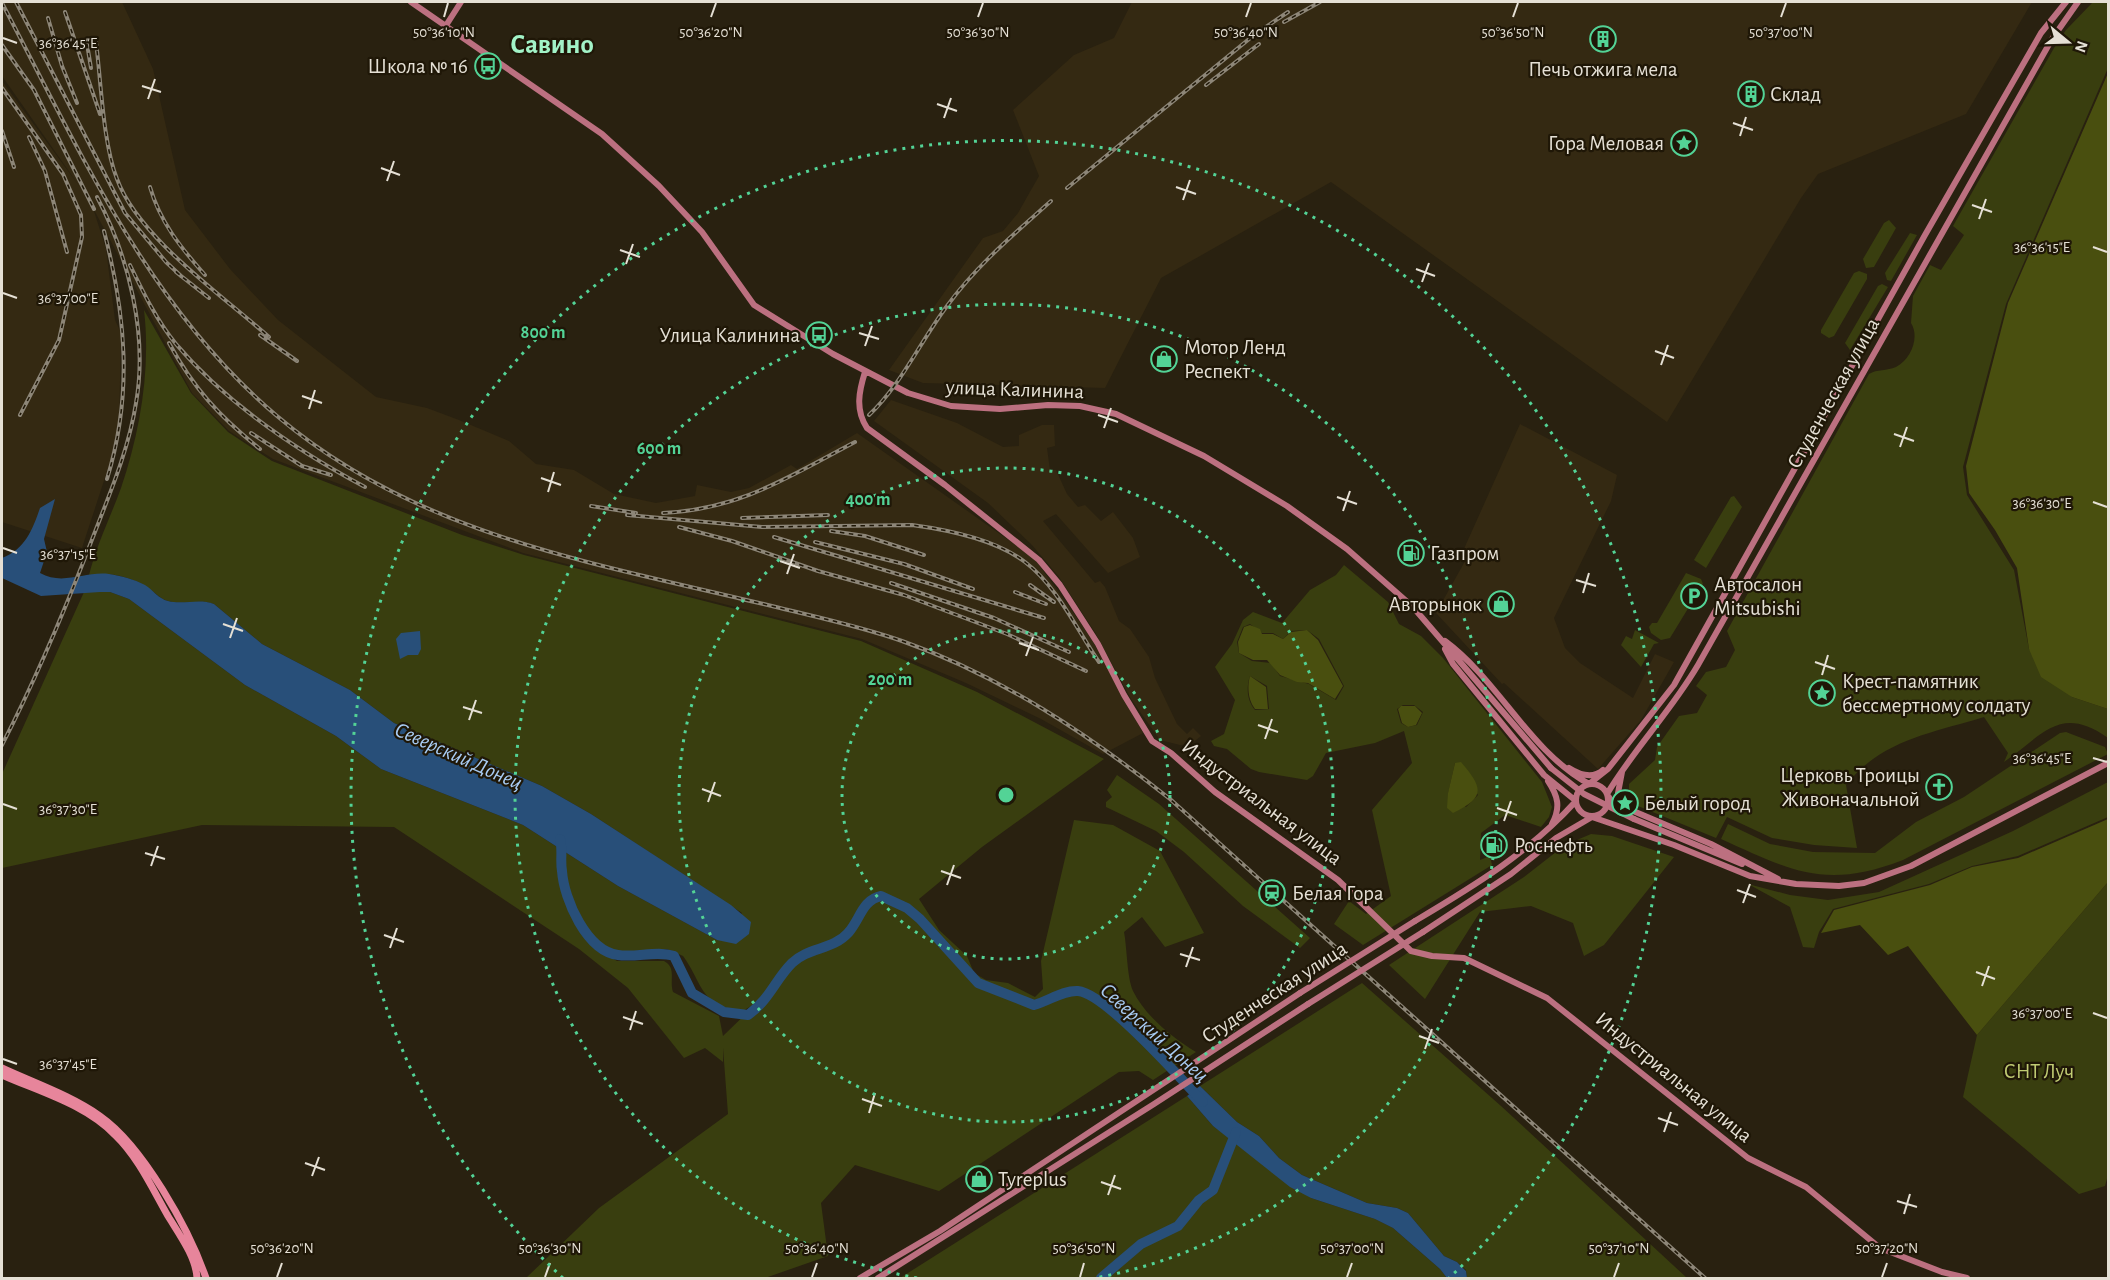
<svg xmlns="http://www.w3.org/2000/svg" width="2110" height="1280" viewBox="0 0 2110 1280" font-family="'Alegreya Sans',sans-serif">
<style>
.built{fill:#342912}
.green{fill:#393e0f;fill-rule:evenodd}
.forest{fill:#494f0f}
.water{fill:#284f79}
.lines{fill:none;stroke-linecap:round;stroke-linejoin:round}
.river{stroke:#284f79;stroke-width:10}
.secondary{stroke:#bc7080;stroke-width:6}
.primary{stroke:#e7859b;stroke-width:7}
.rail-casing{stroke:#8d8678;stroke-width:4}
.rail{stroke:#1f1707;stroke-width:1.5;stroke-dasharray:4.5;stroke-linecap:butt}
.secondary-bridge{stroke:#bc7080;stroke-width:6}
.ticks{fill:none;stroke:#e5e0d5;stroke-width:2}
.ring{fill:none;stroke:#53d396;stroke-width:3;stroke-dasharray:3 6}
.labels{text-anchor:middle;stroke-width:4.5;stroke-linejoin:round;paint-order:stroke}
.poi-label{font-size:21px;fill:#e5e0d5;stroke:#1f1707;text-anchor:start}
.street-label{font-size:21px;fill:#e5e0d5;stroke:#1f1707}
.park-label{font-size:21px;fill:#c0cb73;stroke:#1f1707}
.water-label{font-size:22px;font-style:italic;fill:#a8cbf3;stroke:#1f1707}
.district-label{font-size:27px;font-weight:bold;fill:#a2f3c7;stroke:#1f1707}
.ticks-label{font-size:15px;text-anchor:middle;fill:#e5e0d5;stroke:#1f1707;stroke-width:4.5;stroke-linejoin:round;paint-order:stroke}
.centre{fill:#53d396;stroke:#1f1707;stroke-width:3}
.ring-label{font-size:18px;text-anchor:middle;font-weight:bold;fill:#53d396;stroke:#1f1707;stroke-width:4.5;stroke-linejoin:round;paint-order:stroke}
</style>
<rect width="100%" height="100%" fill="#292110"/>
<path class="built" d="M2,2H122L153,69L185,210L230,269L278,320L376,397L427,408L459,420L509,441L536,464L574,470L614,494L656,503L695,496L697,485L731,492L749,488L791,465L797,469L857,433L1034,558L1090,636L1143,733L1103,754L1041,719L966,683L862,639L523,553L273,459L229,431L192,393L93,208L106,249L115,320L121,333L119,427L113,453L82,548L2,522V81L82,190L2,76Z
M1132,2H2032L1966,114L1818,174L1801,198L1667,422L1331,182L1161,278L1105,388L923,383L889,370L983,238L1003,231L1018,213L1039,176L1013,110L1074,55L1114,38Z
M891,400L957,423L1003,447L1019,446V435L1042,425H1054L1055,446L1047,448L1050,470H1056L1067,494L1078,507L1085,505L1101,521L1113,512L1133,538L1140,557L1108,573L1056,514L1043,521L1095,583L1100,581L1105,587L1119,621L1130,629L1149,657L1155,678L1177,724L1187,734L1193,728L1201,736L1191,744L1180,745L1160,740L1131,699L1096,634L1059,577L1032,545L988,503L874,421Z
M1520,424L1617,475L1611,501L1554,618L1565,648L1580,663L1633,698L1655,654L1674,662L1641,720L1598,769L1504,683L1502,684L1436,613L1469,554L1463,551Z"/>
<path class="green" d="M2093,2H2108V68L2006,304L1963,467L1967,495L2014,570L2029,649L2072,697L2108,709V738C2060,704 2043,735 2004,762L2008,753L1984,717C1932,733 1881,740 1846,785L1857,848L1814,845L1772,838L1727,817L1716,838L1638,806L1629,798V784L1655,760L1657,747L1679,716L1697,713L1707,695L1696,686L1706,672L1726,667L1735,650L1727,631L1869,374C1877,369 1887,371 1896,367C1911,359 1920,337 1911,323L1913,296L1930,265L1941,270L1964,235L1953,226L2054,48L2066,30Z
M1889,220L1896,228L1874,267L1866,268L1863,259L1884,223Z
M1910,233L1917,235L1891,281L1887,280L1885,273Z
M1859,271L1867,274V279L1834,336L1829,338L1821,333V330L1854,273Z
M1882,284L1888,287L1850,350L1845,343L1878,286Z
M144,310L191,393L228,432L272,461L462,535L524,555L861,641L977,692L1104,759L982,847L919,899L939,930L967,956L974,973L986,980L1008,983L1035,997L1043,989L1041,961L1074,820L1113,825L1160,851L1204,933L1165,947L1142,917L1124,932C1127,947 1127,978 1133,991C1146,1017 1173,1038 1196,1052L1153,1080L1139,1071L1119,1072L939,1191L855,1165L821,1203L828,1256L765,1278H526L599,1208L728,1114L723,1048V1062L705,1048L684,1058L628,988L579,949L394,827L202,825L2,868V774L84,592H110L129,599L245,685L336,736L381,769L523,825L618,886L717,940L742,913L591,814L542,786L394,723L350,690L262,644L214,604C199,598 184,606 168,601C160,599 155,592 148,588C131,576 109,572 89,575C97,544 110,518 121,488C140,432 151,369 144,310ZM592,946L620,952L667,949L683,956C705,987 697,1001 741,1012L758,1002L723,1036L719,1016L673,992C669,980 677,968 664,961H617Z
M1734,496L1742,507L1706,568L1694,560L1731,497Z
M1344,565L1388,602L1399,624L1421,636L1443,658L1542,782L1552,807L1549,817L1541,827L1505,815L1481,833L1480,860L1490,856L1492,865L1363,945L1334,924L1349,901L1366,914L1391,896L1372,810L1412,763L1404,731L1375,743L1326,753L1313,776L1307,780L1259,772L1251,769L1227,749L1214,746L1211,741L1224,734L1235,700L1215,667L1232,644L1243,620L1253,612L1282,623L1310,590L1336,575ZM1250,624L1262,633H1273L1283,639L1291,631L1307,630L1319,639L1344,686L1336,700L1309,684L1280,676L1271,663L1252,661L1239,653L1237,642L1243,627ZM1250,676L1267,686L1269,709L1255,710C1247,701 1246,687 1250,676ZM1414,705L1423,712L1417,725L1408,727L1401,723L1397,709L1403,705ZM1455,763L1478,795L1466,807L1448,794Z
M1686,573L1701,579L1703,584L1670,638L1661,640L1651,633L1649,627L1652,623H1657Z
M1635,630L1659,643L1654,644L1641,667L1621,645L1626,636L1632,639Z
M2066,732L2105,747L2108,754L1903,860C1825,890 1792,871 1721,839L1728,824L1770,844L1813,852L1875,853L1916,822L1964,797L2060,733Z
M1117,775L1159,804L1310,938L1300,948L1243,906L1184,852L1156,831L1106,807V802L1112,797L1107,790Z
M2108,782V817L2018,856L1972,866L1929,884L1833,909L1819,932L1814,948L1803,947L1790,907L1748,884L1790,895L1828,900L1879,892L2013,831Z
M1591,834L1612,836L1674,857L1604,945L1584,956L1573,923L1531,906L1480,912L1425,999L1389,965L1524,877L1565,845Z
M2108,882V1175L2105,1186L2079,1194L1963,1097L1977,1035Z
M1362,983L1501,1106L1687,1278H1467L1466,1270L1457,1262L1444,1256L1408,1213L1397,1208L1367,1203L1302,1175L1279,1158L1259,1136L1237,1122L1200,1086Z
M1187,1096L1213,1126L1311,1198L1375,1219L1393,1228L1440,1269L1447,1278H900Z"/>
<path class="forest" d="M2108,73V709L2072,697L2041,677L2029,649L2017,568L1995,530L1969,493L1966,466L2008,303Z
M1250,625L1260,629L1262,634H1273L1283,639L1291,632L1307,630L1318,640L1343,686L1335,699L1308,683L1297,682L1280,675L1267,660H1253L1239,653L1238,642L1244,627Z
M1250,676L1266,687L1268,709H1255C1248,700 1247,687 1250,676Z
M1401,706H1415L1422,713L1416,725L1408,727L1402,723L1398,709Z
M1461,762C1483,788 1486,797 1453,813L1447,808L1448,793L1455,763Z
M2108,819V882L1977,1035L1908,946L1888,955L1860,925L1821,933L1834,910L1930,885L1972,867L2018,858Z"/>
<path class="water" d="M55,499L44,539L47,552L40,573C63,586 85,571 109,574C121,576 134,579 145,585C153,590 159,599 168,601C184,605 199,598 214,604L262,644L350,690L394,723L542,786L591,814L731,905L751,922L749,934L736,944L717,940L618,886L523,825L381,769L336,736L245,685L129,599L110,592H100L41,596L2,578V558C25,549 32,531 40,508Z
M420,631L421,649L418,655H408L400,659L396,639L401,633Z
M1200,1086L1237,1122L1259,1136L1279,1158L1302,1175L1367,1203L1397,1208L1408,1213L1444,1256L1457,1262L1466,1271L1467,1278H1447L1440,1269L1393,1228L1375,1219L1311,1198L1290,1187L1213,1126L1187,1096Z"/>
<g class="lines">
<path class="river" d="M560,839C563,850 560,860 562,871C564,900 587,951 618,955C636,958 657,950 674,956L692,993L724,1012L748,1015C770,999 775,980 792,963C808,947 833,950 848,933C860,920 862,900 881,896L907,908L920,919L978,983L1034,1005C1049,1001 1063,990 1078,991C1105,993 1181,1079 1203,1102
M1101,1278L1141,1244L1178,1226L1199,1200L1213,1190L1236,1132"/>
<path class="secondary" d="M411,2L602,134L659,186L702,232L754,305L833,354L908,393L951,406L1000,409L1048,405L1080,406L1116,414L1204,456L1287,506L1347,549L1413,607L1551,768
M445,27L461,2
M865,372C859,391 855,410 867,428L945,485L1039,560L1060,585L1098,644L1124,695L1152,741L1171,753L1215,792L1338,880L1411,951L1432,956L1464,958L1547,998L1748,1158L1806,1187L1880,1248L1942,1272L1967,1278
M1445,641C1499,681 1529,751 1589,784L1608,769L1674,685L1925,235L2041,33L2066,2
M1569,768C1580,775 1593,779 1603,770
M1622,772L1618,793L1626,807
M1548,781C1558,796 1561,807 1552,824
M1576 800a16 16 0 1 1 32 0a16 16 0 1 1-32 0Z
M1634,819L1742,864
M1778,879L1711,844L1612,802L1607,794C1634,749 1671,711 1698,665L2052,39L2078,2
M1415,921C1474,886 1530,852 1576,801L1544,775L1453,664L1445,649
M1423,932L1511,874L1556,838L1592,817L1674,845L1750,876L1796,884L1839,886L1864,883L1911,866L2108,763
M860,1278L940,1231L1300,993
M878,1278L1154,1104L1308,1004"/>
<path class="primary" d="M2,1068C34,1083 70,1095 100,1116C143,1146 189,1229 206,1278
M2,1075C40,1092 85,1104 115,1135C138,1157 152,1188 168,1216C179,1234 196,1257 197,1278"/>
<g class="rail-casing">
<path id="rail" d="M16,2L125,213L166,262L181,276
M2,3C79,149 148,307 277,416C421,538 601,564 780,608C821,618 862,627 902,641C1001,676 1088,734 1170,799L1705,1278
M65,12L100,114
M48,18L62,66L77,103
M1284,22L1320,2
M96,42C101,81 103,144 117,179C138,237 223,296 269,337
M87,44L91,68
M2,45L34,90L94,209
M1206,85L1259,44
M2,88L63,174L81,215L82,237L59,340L20,415
M2,131L14,167
M29,137L45,171L67,252
M150,187C160,222 181,248 205,275
M1067,188L1254,35L1288,12
M104,231C126,316 133,394 107,479
M130,265C143,292 157,321 176,344C227,404 296,450 365,487
M176,272L209,298
M260,335L297,361
M169,343C194,389 219,416 260,449
M869,415C901,385 920,342 947,306C976,266 1014,234 1051,201
M251,433L302,466L331,475
M591,506L636,513
M663,513C741,509 788,477 855,442
M627,515L762,527L912,525C949,530 995,539 1025,562C1057,586 1077,630 1099,662
M742,518L828,515
M679,527L732,541L818,571L904,595L1007,634L1086,671
M831,531L865,536L924,555
M774,537L1044,618
M815,542L904,564L973,589
M891,583L994,618L1069,652
M1030,585L1054,602
M1015,592L1046,604
M2,745C35,681 62,617 88,550C106,502 128,454 136,403C148,335 129,257 97,197"/>
</g>
<use href="#rail" class="rail"/>
<path class="secondary-bridge" d="M1551,768L1584,794L1634,819
M1300,993L1415,921
M1308,1004L1423,932"/>
</g>
<path class="ticks" d="M444,17L448,3M711,17L716,3M978,17L983,3M1246,17L1251,3M1513,17L1518,3M1781,17L1786,3M3,38L17,43M142,86L161,92M148,99L155,79M937,104L957,111M944,118L951,98M1733,123L1753,130M1740,136L1746,117M381,168L400,175M387,181L394,161M1176,187L1196,194M1183,200L1190,180M1972,205L1992,212M1979,219L1986,199M2093,247L2107,252M620,250L640,257M626,264L633,244M1416,269L1435,276M1422,282L1429,263M3,293L17,298M859,333L879,339M865,346L872,326M1655,351L1674,358M1661,365L1668,345M302,396L322,403M309,409L315,390M1098,415L1118,422M1104,428L1111,408M1894,434L1914,441M1900,447L1907,427M541,478L561,485M548,492L554,472M1337,497L1357,504M2093,502L2107,507M1343,511L1350,491M3,548L17,553M780,561L800,568M787,574L794,554M1576,580L1596,586M1583,593L1589,573M223,624L243,631M230,638L237,618M1019,643L1039,650M1026,656L1033,637M1815,662L1835,669M1822,675L1828,655M463,707L482,713M469,720L476,700M1258,725L1278,732M1265,739L1272,719M2093,758L2107,762M702,789L721,796M708,802L715,782M3,804L17,809M1497,808L1517,815M1504,821L1511,801M145,853L165,859M151,866L158,846M941,871L961,878M947,885L954,865M1737,890L1756,897M1743,903L1750,884M384,935L404,942M390,948L397,928M1180,954L1200,960M1186,967L1193,947M1976,972L1995,979M1982,986L1989,966M2093,1013L2107,1018M623,1017L643,1024M630,1030L636,1011M1419,1036L1439,1043M1425,1049L1432,1029M3,1059L17,1064M862,1099L882,1106M869,1113L875,1093M1658,1118L1678,1125M1664,1132L1671,1112M305,1163L325,1170M312,1176L319,1157M1101,1182L1121,1189M1108,1195L1115,1175M1897,1201L1917,1207M1904,1214L1910,1194M277,1277L282,1263M545,1277L550,1263M812,1277L817,1263M1080,1277L1084,1263M1347,1277L1352,1263M1614,1277L1619,1263M1882,1277L1887,1263"/>
<g class="ring">
<circle cx="1006" cy="795" r="164"/>
<circle cx="1006" cy="795" r="327"/>
<path d="M917 1278A491 491 0 1 1 1095 1278"/>
<path d="M563 1278A655 655 0 1 1 1449 1278"/>
</g>
<defs>
<g id="building-ring" transform="scale(1.35)"><circle r="9.5" fill="#1f1707" stroke="#53d396" stroke-width="1.5"/><path d="M-4-6H4V6H1V3H-1V6H-4ZM-2.5-4.3h1.7v1.8h-1.7ZM.8-4.3h1.7v1.8H.8ZM-2.5-1h1.7V.8h-1.7ZM.8-1h1.7V.8H.8Z" fill="#53d396"/></g>
<g id="bus-ring" transform="scale(1.35)"><circle r="9.5" fill="#1f1707" stroke="#53d396" stroke-width="1.5"/><path d="M-5-6H5V4H4V6H2V4H-2V6H-4V4H-5ZM-3.5-4V0h7V-4ZM-3.5 1.2v1.5H-2V1.2ZM2 1.2v1.5H3.5V1.2Z" fill="#53d396"/></g>
<g id="sight-ring" transform="scale(1.35)"><circle r="9.5" fill="#1f1707" stroke="#53d396" stroke-width="1.5"/><path d="M0-6L1.8-2.2L6-1.7L2.9 1.2L3.7 5.4L0 3.3L-3.7 5.4L-2.9 1.2L-6-1.7L-1.8-2.2Z" fill="#53d396"/></g>
<g id="shop-ring" transform="scale(1.35)"><circle r="9.5" fill="#1f1707" stroke="#53d396" stroke-width="1.5"/><path d="M-5-2.5h2.3a2.7 3.5 0 0 1 5.4 0H5L5.5 6h-11ZM-1.5-2.5h3a1.5 2.3 0 0 0-3 0Z" fill="#53d396"/></g>
<g id="fuel-ring" transform="scale(1.35)"><circle r="9.5" fill="#1f1707" stroke="#53d396" stroke-width="1.5"/><path d="M-5.5-6h7V0h2V4h1.3V-2.5L3-4.5l.8-.8L6-3V5H2.5V1h-1V6h-7ZM-4.2-4.7v3.2H.2V-4.7Z" fill="#53d396"/></g>
<g id="parking-ring" transform="scale(1.35)"><circle r="9.5" fill="#1f1707" stroke="#53d396" stroke-width="1.5"/><path d="M-3.5-5.5H1a3.5 3.5 0 0 1 0 7H-1V5.5H-3.5ZM-1-3.4V-.6H.8a1.4 1.4 0 0 0 0-2.8Z" fill="#53d396"/></g>
<g id="church-ring" transform="scale(1.35)"><circle r="9.5" fill="#1f1707" stroke="#53d396" stroke-width="1.5"/><path d="M-1.2-6h2.4v3.5h3.3v2.4h-3.3V6h-2.4V-.1h-3.3v-2.4h3.3Z" fill="#53d396"/></g>
<g id="station-ring" transform="scale(1.35)"><circle r="9.5" fill="#1f1707" stroke="#53d396" stroke-width="1.5"/><path d="M-3-6H3Q5-6 5-4V2Q5 4 3 4L4.5 6H3L1.5 4h-3L-3 6H-4.5L-3 4Q-5 4-5 2V-4Q-5-6-3-6ZM-3.5-4v3h7v-3ZM-3.5 1v1.5H-2V1ZM2 1v1.5H3.5V1Z" fill="#53d396"/></g>
</defs>
<g fill-rule="evenodd">
<use href="#building-ring" x="1603" y="39"/>
<use href="#bus-ring" x="488" y="66"/>
<use href="#building-ring" x="1751" y="94"/>
<use href="#sight-ring" x="1684" y="143"/>
<use href="#bus-ring" x="819" y="335"/>
<use href="#shop-ring" x="1164" y="359"/>
<use href="#fuel-ring" x="1411" y="553"/>
<use href="#parking-ring" x="1694" y="596"/>
<use href="#shop-ring" x="1501" y="604"/>
<use href="#sight-ring" x="1822" y="693"/>
<use href="#church-ring" x="1939" y="787"/>
<use href="#sight-ring" x="1625" y="803"/>
<use href="#fuel-ring" x="1494" y="845"/>
<use href="#station-ring" x="1272" y="893"/>
<use href="#shop-ring" x="979" y="1179"/>
</g>
<g class="labels">
<g class="poi-label">
<text x="468" y="73" text-anchor="end">Школа № 16</text>
<text x="1603" y="76" text-anchor="middle">Печь отжига мела</text>
<text x="1770" y="101">Склад</text>
<text x="1664" y="150" text-anchor="end">Гора Меловая</text>
<text x="800" y="342" text-anchor="end">Улица Калинина</text>
<text x="1184" y="354">Мотор Ленд<tspan x="1184" dy="24">Респект</tspan></text>
<text x="1430" y="560">Газпром</text>
<text x="1714" y="591">Автосалон<tspan x="1714" dy="24">Mitsubishi</tspan></text>
<text x="1482" y="611" text-anchor="end">Авторынок</text>
<text x="1842" y="688">Крест-памятник<tspan x="1842" dy="24">бессмертному солдату</tspan></text>
<text x="1920" y="782" text-anchor="end">Церковь Троицы<tspan x="1920" dy="24">Живоначальной</tspan></text>
<text x="1644" y="810">Белый город</text>
<text x="1514" y="852">Роснефть</text>
<text x="1292" y="900">Белая Гора</text>
<text x="998" y="1186">Tyreplus</text>
</g>
<g class="street-label">
<text transform="translate(1015 389) rotate(2)" y="7">улица Калинина</text>
<text transform="translate(1833 393) rotate(-61)" y="7">Студенческая улица</text>
<text transform="translate(1262 802) rotate(37)" y="7">Индустриальная улица</text>
<text transform="translate(1274 992) rotate(-33)" y="7">Студенческая улица</text>
<text transform="translate(1674 1077) rotate(39)" y="7">Индустриальная улица</text>
</g>
<g class="park-label">
<text x="2039" y="1078">СНТ Луч</text>
</g>
<g class="water-label">
<text transform="translate(459 755) rotate(24)" y="8">Северский Донец</text>
<text transform="translate(1155 1032) rotate(42)" y="8">Северский Донец</text>
</g>
<g class="district-label">
<text x="552" y="53">Савино</text>
</g>
</g>
<g class="ticks-label">
<text x="444" y="37">50°36'10"N</text>
<text x="711" y="37">50°36'20"N</text>
<text x="978" y="37">50°36'30"N</text>
<text x="1246" y="37">50°36'40"N</text>
<text x="1513" y="37">50°36'50"N</text>
<text x="1781" y="37">50°37'00"N</text>
<text x="68" y="48">36°36'45"E</text>
<text x="2042" y="252">36°36'15"E</text>
<text x="68" y="303">36°37'00"E</text>
<text x="2042" y="508">36°36'30"E</text>
<text x="68" y="559">36°37'15"E</text>
<text x="2042" y="763">36°36'45"E</text>
<text x="68" y="814">36°37'30"E</text>
<text x="2042" y="1018">36°37'00"E</text>
<text x="68" y="1069">36°37'45"E</text>
<text x="282" y="1253">50°36'20"N</text>
<text x="550" y="1253">50°36'30"N</text>
<text x="817" y="1253">50°36'40"N</text>
<text x="1084" y="1253">50°36'50"N</text>
<text x="1352" y="1253">50°37'00"N</text>
<text x="1619" y="1253">50°37'10"N</text>
<text x="1887" y="1253">50°37'20"N</text>
</g>
<circle cx="1006" cy="795" r="9" class="centre"/>
<g class="ring-label">
<text x="543" y="338">800 m</text>
<text x="659" y="454">600 m</text>
<text x="868" y="505">400 m</text>
<text x="890" y="685">200 m</text>
</g>
<rect width="2110" height="1280" fill="none" stroke="#e5e0d5" stroke-width="6"/>
<g transform="translate(2068 42) rotate(109)" stroke="#1f1707" stroke-width="4.5" paint-order="stroke">
<path d="M0-4.5L10 22L0 15L-10 22Z" fill="#e5e0d5"/>
<text y="-9" font-size="16" font-weight="bold" text-anchor="middle" fill="#e5e0d5">N</text>
</g>
</svg>
